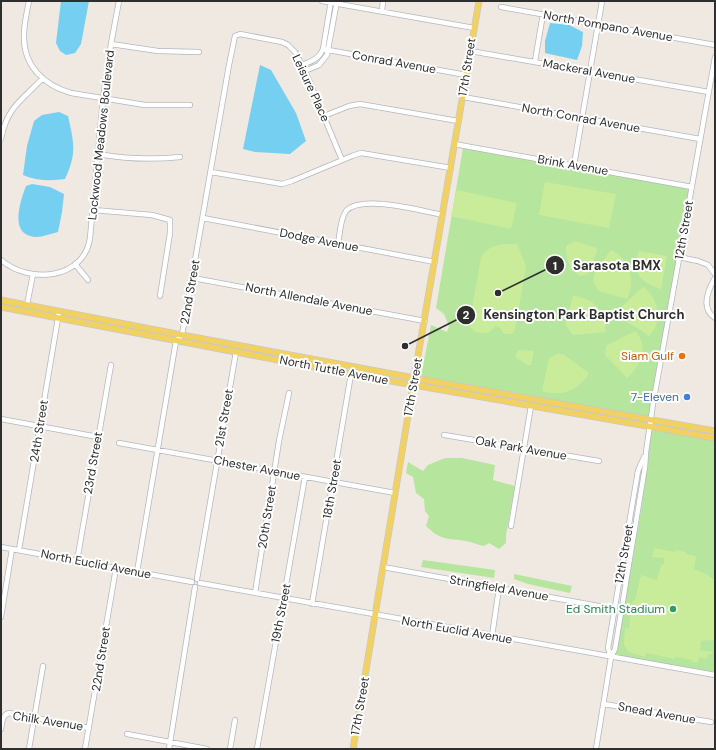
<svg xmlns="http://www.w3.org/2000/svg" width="716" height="750" viewBox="0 0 716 750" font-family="'DM Sans',sans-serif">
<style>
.green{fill:#b6e59e}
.pitch{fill:#c9ec9a}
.water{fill:#75cff0}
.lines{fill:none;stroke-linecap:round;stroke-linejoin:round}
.minor-casing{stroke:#b4b7c1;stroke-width:6}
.major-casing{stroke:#c9c9c9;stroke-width:7}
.minor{stroke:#fff;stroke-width:4.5}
.major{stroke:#f2d163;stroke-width:5.5}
.food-dot{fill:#e8710a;stroke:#fff;stroke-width:1.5}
.shop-dot{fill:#3f7fe0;stroke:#fff;stroke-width:1.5}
.leisure-dot{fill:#2e9e5b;stroke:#fff;stroke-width:1.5}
.labels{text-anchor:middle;stroke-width:4;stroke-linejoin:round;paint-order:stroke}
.street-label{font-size:12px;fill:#2e2e2e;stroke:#fff}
.food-label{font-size:12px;fill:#c56008;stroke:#fff;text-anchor:end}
.shop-label{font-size:12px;fill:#366cbe;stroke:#fff;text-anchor:end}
.leisure-label{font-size:12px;fill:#27864d;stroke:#fff;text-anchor:end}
.leader{fill:none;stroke:#2e2e2e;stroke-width:1.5}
.callout-dot{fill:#2e2e2e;stroke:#fff;stroke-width:1.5}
.mark-label{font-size:12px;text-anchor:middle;font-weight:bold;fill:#fff}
.callout-label{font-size:13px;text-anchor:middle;font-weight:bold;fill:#2e2e2e;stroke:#fff;stroke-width:4;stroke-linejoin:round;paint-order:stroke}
</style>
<rect width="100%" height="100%" fill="#efe9e1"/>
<path class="green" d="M463,148L689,188L649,417L421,377L431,325L447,332L449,326L444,314L436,308Z
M651,429L715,441V672L614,655C626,594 639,531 647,469C649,456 649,443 651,429Z
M445,458H462L495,465L493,480L515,486L506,535V543L499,549L489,543L484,546C478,545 472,542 466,541C447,538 441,541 426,526L429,516L425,511L424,499L416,493L413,477L406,473L408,462L423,471L428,465Z
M423,560L495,570L494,578L421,567Z
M514,574L572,586L570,593L528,584L514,579Z"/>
<path class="pitch" d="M545,182L616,194L609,228L539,215Z
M457,190L517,203L511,229L451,216Z
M575,241L596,248L597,251L588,274L580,276C569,268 566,260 566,246Z
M506,244H517L526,266L515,330L512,334H504L499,327L495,326C490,334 484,334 475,332L469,325L481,258C486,248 494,245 506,244Z
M611,250C630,259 636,281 627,299L599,291L593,282L595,271Z
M639,251L667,256L661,289C641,283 630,272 639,251Z
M643,287C655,295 661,311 656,325C655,329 651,333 649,336L639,329L618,317V310Z
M573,296C593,297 606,312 606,332L573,335L565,324Z
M635,331C650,346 641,366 627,378L605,355L606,346Z
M518,350L534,351L531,365H527L515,357Z
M558,353L564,355L589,373C579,391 561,397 542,391L549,358Z
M654,548L675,552L676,550L686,552V554L696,556L694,569L708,575L715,581V640L701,641L700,650L713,652L711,654H708L707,659L699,657L698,663L692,662V660L675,657V659L646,653L645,657L629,652L627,650L624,644L625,628L629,629L632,602L635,600L641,575L657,580L661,565L664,564V558L652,557Z"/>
<path class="water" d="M61,1H89L81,44L75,53L66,55L60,51L56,43Z
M550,23L569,25L583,32L582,46L577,60L545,53V41Z
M260,65L271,70L296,113L306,141L290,154L255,152L243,149Z
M59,112L68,116C74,143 77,153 65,179C50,181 37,181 23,175L27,146L34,121L42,115Z
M32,184L50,187L64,194L62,212L58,232C49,234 39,239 30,236C10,231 21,199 26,186Z"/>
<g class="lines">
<g class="minor-casing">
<path id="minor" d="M29,1C27,12 24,23 24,35C23,65 43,85 71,93L145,105H190
M322,1L474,28
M501,7L715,45
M382,11L383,1
M111,44L158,51L199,52
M323,49L466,75
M470,51L709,92
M535,61L543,14
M302,65C312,61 319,59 323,49L331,1
M305,71L319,65L327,55L337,1
M463,97L700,139
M324,116L349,106L360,104L458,121
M1,139C7,107 22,100 42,79
M454,144L692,187
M98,154C126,159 152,160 180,157
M574,165L602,1
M211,172L282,184L292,181L352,156L361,153L451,168
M93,210L152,215L170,220V233L160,296
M203,218L435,262
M338,244C340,234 340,219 346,211C362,194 421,211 443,215
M679,257L698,261L708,265L715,274
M1,260C29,284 84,280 90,238L103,99L111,44L119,1
M75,264L88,280
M193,278L425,321
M715,278C708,290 700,308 715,318
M27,305L33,274
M1,419L98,437
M444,435L599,461
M119,443L395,493
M511,526L531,406
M1,547L192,582
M19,550L59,312
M77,561L111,365
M383,567L615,609
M137,572L176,341L182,335L229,65L235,36L240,34L282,42L288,45L295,52L305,71L342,160
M197,579L236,352
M200,583L715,675
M255,593L279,441L289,393
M312,604L351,374
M1,617L12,549
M492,636L499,588
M611,657L608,648L638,471L644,457
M604,704L711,722
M1,729C2,723 2,715 9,713L89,728
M127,734L207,749
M29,749L43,666
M85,749L116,568
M169,749L195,587
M230,749L235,720
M257,749L305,477
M596,749L611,657L615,649L645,467L646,452L653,404L715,57"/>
</g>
<g class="major-casing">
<path id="major" d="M1,300L182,335L447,384L715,431
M1,307L351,374L715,438
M353,749L413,385L479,1"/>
</g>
<use href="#minor" class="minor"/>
<use href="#major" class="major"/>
</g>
<circle class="food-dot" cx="682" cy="356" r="4"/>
<circle class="shop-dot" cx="687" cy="397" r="4"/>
<circle class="leisure-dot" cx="673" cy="609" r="4"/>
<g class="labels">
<g class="street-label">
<text transform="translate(608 26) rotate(10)" y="4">North Pompano Avenue</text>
<text transform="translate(394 62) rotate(10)" y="4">Conrad Avenue</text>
<text transform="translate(467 67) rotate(-81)" y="4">17th Street</text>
<text transform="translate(589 71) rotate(10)" y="4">Mackeral Avenue</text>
<text transform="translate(311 88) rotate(65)" y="4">Leisure Place</text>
<text transform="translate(581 118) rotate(10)" y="4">North Conrad Avenue</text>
<text transform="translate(101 135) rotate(-84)" y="4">Lockwood Meadows Boulevard</text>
<text transform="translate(573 165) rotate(10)" y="4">Brink Avenue</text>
<text transform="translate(684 230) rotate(-80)" y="4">12th Street</text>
<text transform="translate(319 240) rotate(11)" y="4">Dodge Avenue</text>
<text transform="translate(190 292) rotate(-80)" y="4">22nd Street</text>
<text transform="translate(309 299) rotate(11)" y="4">North Allendale Avenue</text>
<text transform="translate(334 370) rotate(11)" y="4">North Tuttle Avenue</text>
<text transform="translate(413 387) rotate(-80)" y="4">17th Street</text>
<text transform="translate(224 418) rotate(-80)" y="4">21st Street</text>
<text transform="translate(39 431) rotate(-81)" y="4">24th Street</text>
<text transform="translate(521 448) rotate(10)" y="4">Oak Park Avenue</text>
<text transform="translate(93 463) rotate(-80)" y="4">23rd Street</text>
<text transform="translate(257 468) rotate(11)" y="4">Chester Avenue</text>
<text transform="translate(332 489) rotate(-80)" y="4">18th Street</text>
<text transform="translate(267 517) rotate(-81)" y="4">20th Street</text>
<text transform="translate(624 554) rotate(-80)" y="4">12th Street</text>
<text transform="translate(96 564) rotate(11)" y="4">North Euclid Avenue</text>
<text transform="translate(499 588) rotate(10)" y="4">Stringfield Avenue</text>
<text transform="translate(281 613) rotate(-79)" y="4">19th Street</text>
<text transform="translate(457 630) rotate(10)" y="4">North Euclid Avenue</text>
<text transform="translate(101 659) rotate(-81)" y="4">22nd Street</text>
<text transform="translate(360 706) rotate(-80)" y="4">17th Street</text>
<text transform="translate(657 713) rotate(10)" y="4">Snead Avenue</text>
<text transform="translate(48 721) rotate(9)" y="4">Chilk Avenue</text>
</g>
<g class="food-label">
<text x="674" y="360">Siam Gulf</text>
</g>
<g class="shop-label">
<text x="679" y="401">7-Eleven</text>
</g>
<g class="leisure-label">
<text x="665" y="613">Ed Smith Stadium</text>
</g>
</g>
<path class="leader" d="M498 293L555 265M405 346L466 315"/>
<g class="callout-dot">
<circle cx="498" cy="293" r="4"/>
<circle cx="405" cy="346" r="4"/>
<circle cx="555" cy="265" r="10"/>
<circle cx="466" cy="315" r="10"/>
</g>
<g class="mark-label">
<text x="555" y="270">1</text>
<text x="466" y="319">2</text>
</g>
<g class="callout-label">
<text x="617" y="270">Sarasota BMX</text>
<text x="584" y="319">Kensington Park Baptist Church</text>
</g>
<rect width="716" height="750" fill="none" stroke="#2e2e2e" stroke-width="4"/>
</svg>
